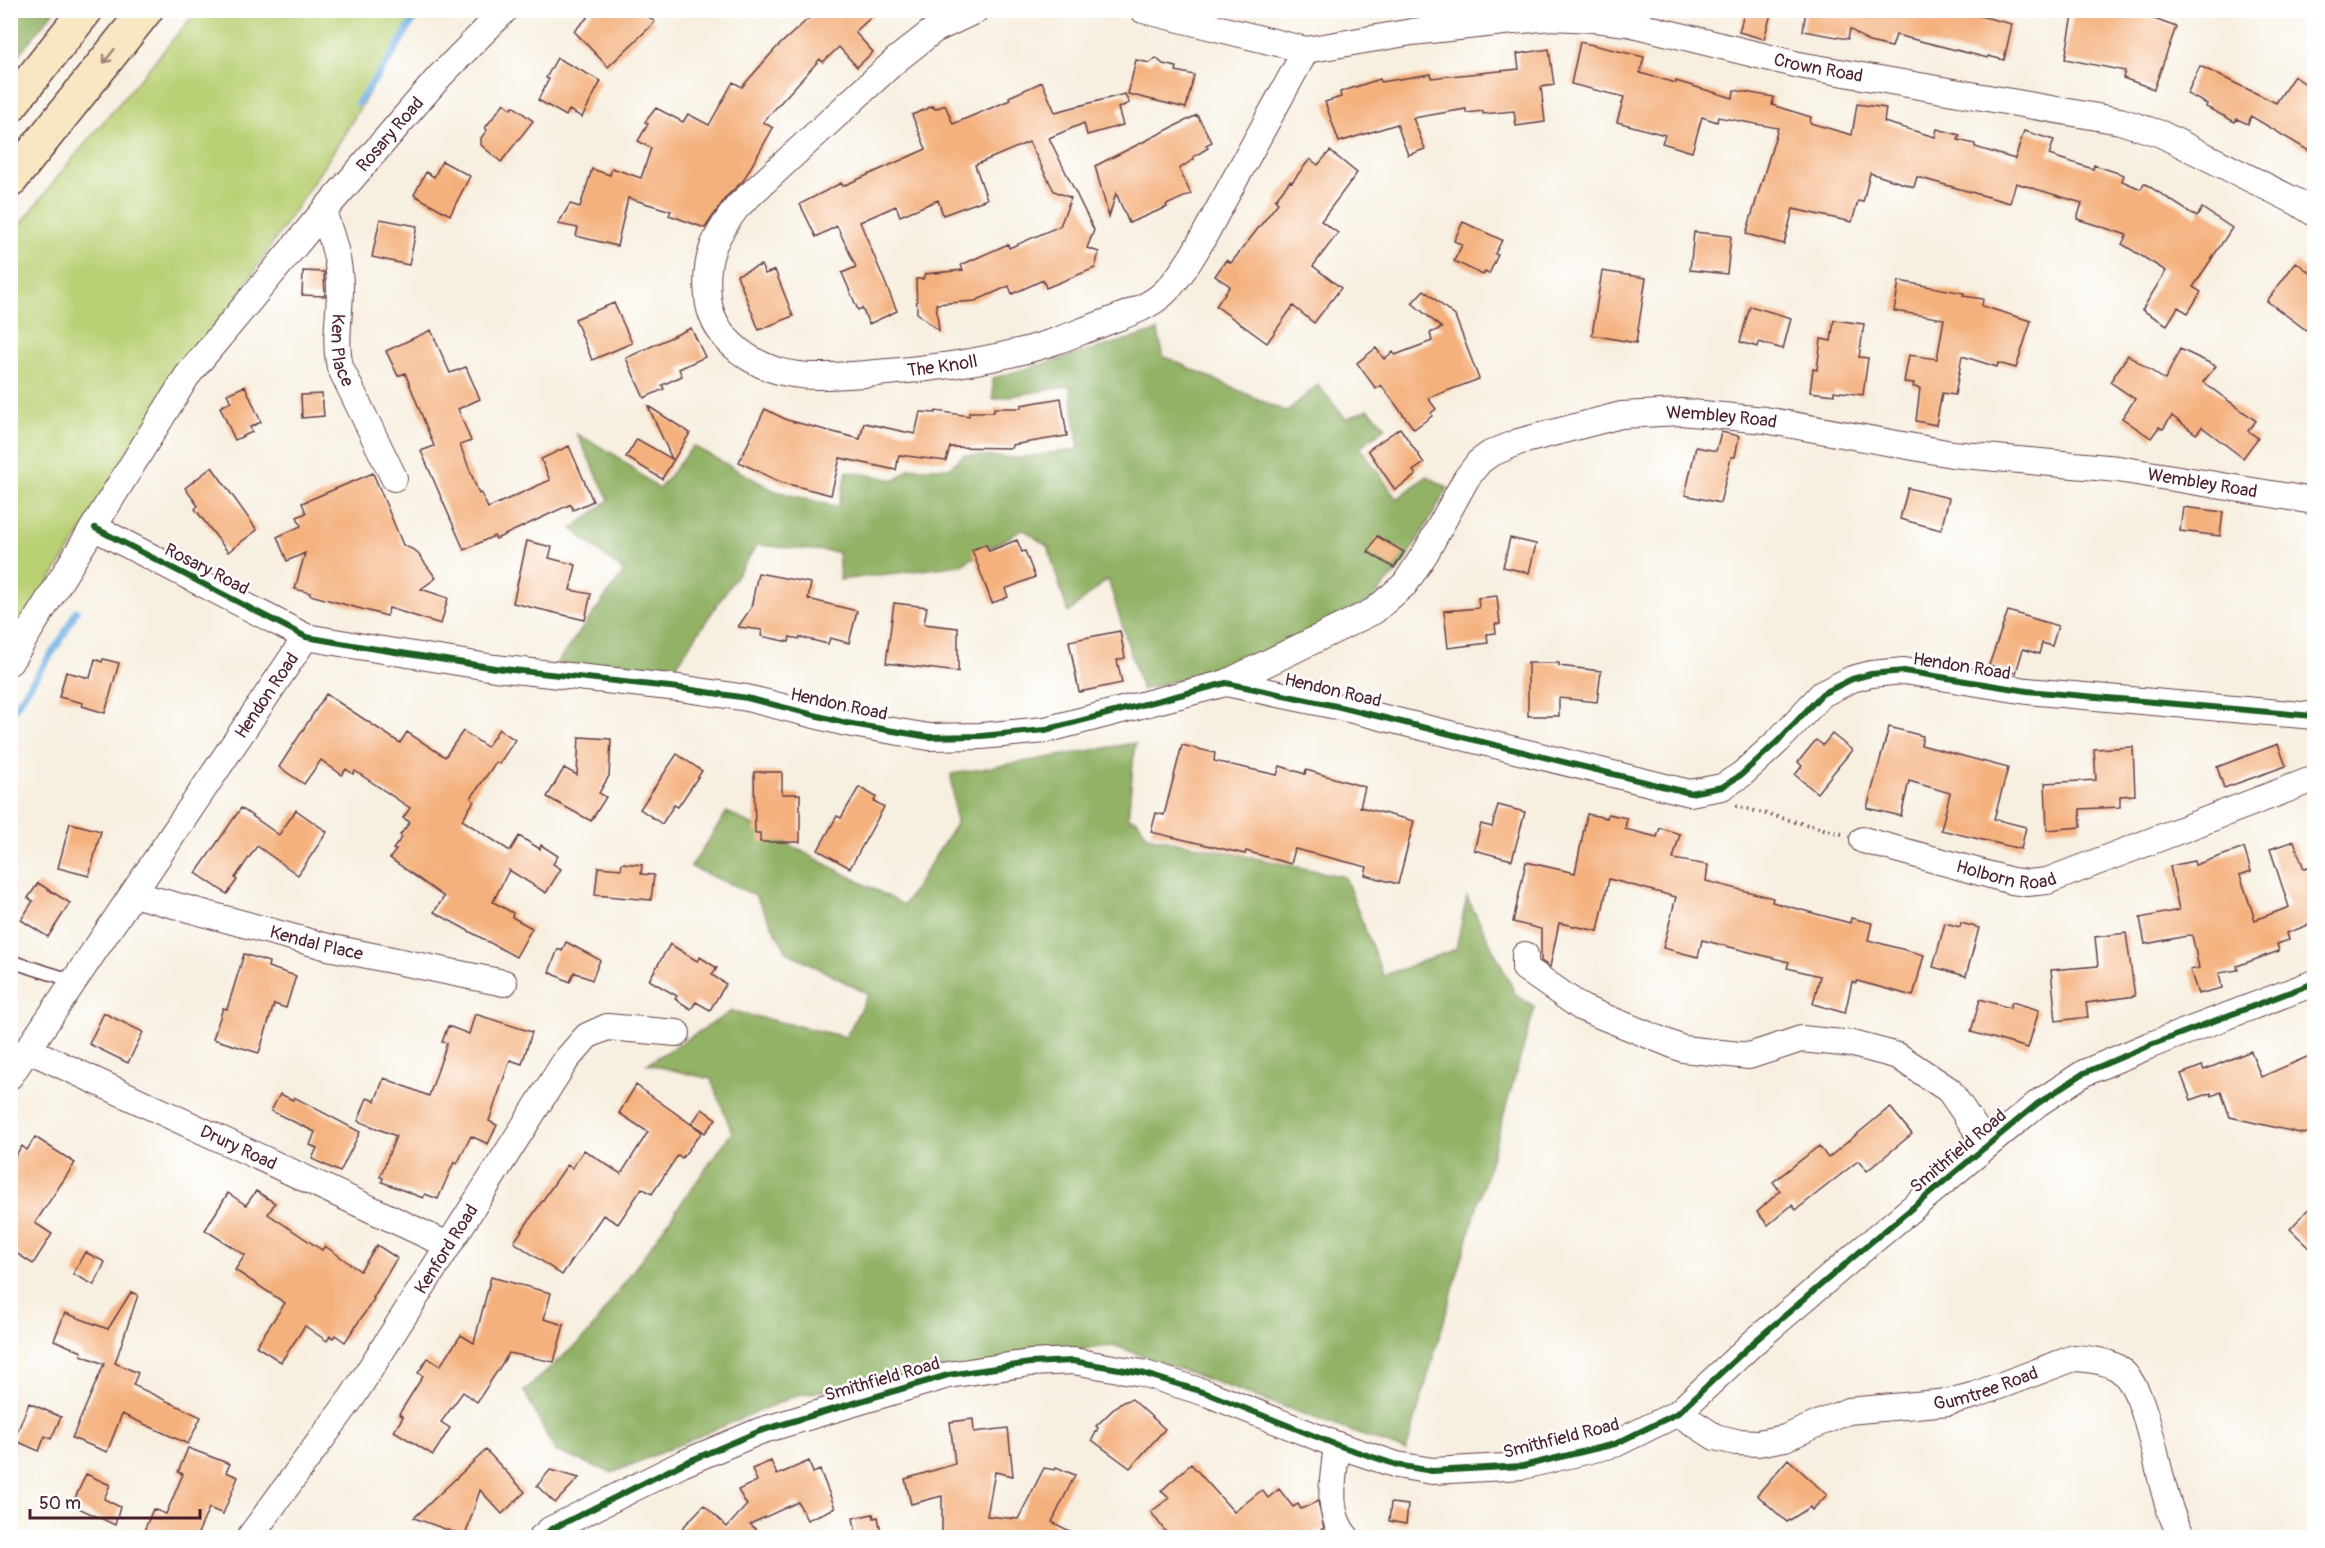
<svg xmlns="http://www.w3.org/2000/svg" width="2325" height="1548" viewBox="0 0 2325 1548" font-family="Pangolin,sans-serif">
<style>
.green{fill:#b9d075;stroke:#827850;stroke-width:1.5}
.forest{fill:#92b266;stroke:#6e6848;stroke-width:1.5}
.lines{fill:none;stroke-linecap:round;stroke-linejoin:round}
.stream{stroke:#6fafe3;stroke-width:7}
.building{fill:#f4b17e}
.service-casing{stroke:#643e46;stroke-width:15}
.minor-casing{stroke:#643e46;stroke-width:28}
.secondary-casing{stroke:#643e46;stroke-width:36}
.path{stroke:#643e46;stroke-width:4;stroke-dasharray:1.5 4.5;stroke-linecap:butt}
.service{stroke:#fff;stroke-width:12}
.minor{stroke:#fff;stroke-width:26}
.secondary{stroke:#f7e8c3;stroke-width:33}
.cycleway-casing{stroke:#fff;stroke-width:10}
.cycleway{stroke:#1b5e20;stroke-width:6}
.oneway{stroke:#a08477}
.labels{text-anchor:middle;stroke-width:5;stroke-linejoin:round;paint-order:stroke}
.street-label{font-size:18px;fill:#4a1f2b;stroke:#fff}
</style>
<rect width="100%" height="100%" fill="#fff"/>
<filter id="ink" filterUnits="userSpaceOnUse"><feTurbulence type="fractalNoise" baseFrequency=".0167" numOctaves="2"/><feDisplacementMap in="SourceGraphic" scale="12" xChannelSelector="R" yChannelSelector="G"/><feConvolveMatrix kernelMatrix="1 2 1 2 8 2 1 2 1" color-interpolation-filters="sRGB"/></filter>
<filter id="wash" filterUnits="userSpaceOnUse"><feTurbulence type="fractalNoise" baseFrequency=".008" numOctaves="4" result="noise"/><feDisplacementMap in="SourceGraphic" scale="24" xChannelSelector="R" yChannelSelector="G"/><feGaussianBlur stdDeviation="1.35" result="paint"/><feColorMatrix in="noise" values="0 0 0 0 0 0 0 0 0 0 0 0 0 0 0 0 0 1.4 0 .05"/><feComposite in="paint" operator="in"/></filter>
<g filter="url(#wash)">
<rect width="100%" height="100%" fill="#f7efdf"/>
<path class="green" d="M197,11H419L335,149L11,639V237L63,170Z"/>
<path class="forest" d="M11,10L54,11L11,64L10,11Z
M1158,331L1163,356L1286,412L1318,385L1346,419L1368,409L1386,427L1360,447L1397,499L1427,476L1448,488L1404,563L1371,601L1252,659L1142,690L1108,579L1068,613L1048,547L1023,529L961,565L840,580L838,552L757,545L674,669L556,664L624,572L572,529L609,500L577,434L615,455L659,489L693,446L775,491L838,507L847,471L896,480L910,468H949L964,455L1019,458L1079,449L1070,386L993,399V378Z
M1135,743L1128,818L1137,820L1148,836L1345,877L1383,976L1456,949L1467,897L1516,995L1535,1007L1406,1451L1113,1345L797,1395L612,1473L555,1451L524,1391L588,1334L732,1132L711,1079L647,1064L732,1011L846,1037L868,994L787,952L755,895L691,867L727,812L904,905L956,824L951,774Z"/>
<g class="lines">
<path class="stream" d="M358,103L391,57L419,10
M10,715L62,638L76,611"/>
</g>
<g id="blocks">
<path class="building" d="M595,10H640L655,22L608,67L574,31Z
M818,10H879L855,32L873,52L857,67L839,47L823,62L820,59L763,122L773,128L743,181L726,197L705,228L669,215L671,211L628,198L617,246L576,236L578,228L558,224L570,204L580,207L592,169L610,175L612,168L641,178L651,148L638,141L648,124L645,122L656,108L683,122L688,114L709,125L733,82L742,87L776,48Z
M1745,10H1772L1764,39L1739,32Z
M1806,10H1956L2012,24L2004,60L1988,56V58L1896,35L1892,47L1869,42L1850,29L1848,39L1803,31Z
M2074,10H2130L2176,27L2154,89L2123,78L2125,71L2065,59Z
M1580,42L1644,57L1640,73L1676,83V81L1733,98L1734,90L1774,97L1772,105L1811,117L1810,123L1852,135L1857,104L1886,108L1884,122L1935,137L1937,129L1960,135L1958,140L1975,144V147L2015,159L2024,131L2054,140L2049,155L2093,169L2094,165L2124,175L2122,181L2141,189L2144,183L2197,217L2202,208L2232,228L2193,287L2201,292L2188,313L2178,307L2167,325L2142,310L2166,271L2122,244L2127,235L2077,219L2082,203L2016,183L2010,203L1917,177L1914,187L1870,173L1863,202L1858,201L1852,222L1793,209L1784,244L1746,234L1778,128L1718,117L1717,122L1702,117L1692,152L1662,143L1665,135L1617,122L1624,97L1571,84Z
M1549,49L1554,85L1541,87L1545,122L1516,126L1514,111L1483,114V111L1466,113V109L1413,118L1425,149L1408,155L1397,124L1339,142L1325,102L1341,97L1340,92L1380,79L1381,82L1431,74V78L1519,69L1517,54Z
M557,58L601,81L582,117L569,110L566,116L538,100L549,79L546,78Z
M1156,58L1163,64L1177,67L1176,71L1194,75L1186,108L1128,94L1136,60L1150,63Z
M2200,66L2276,103L2294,76L2314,90V154L2251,116L2248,124L2237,119L2235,122L2206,107L2207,104L2187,94Z
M1042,82L1055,112L1125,94L1129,103L1118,108L1123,125L1087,135L1084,123L1049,138L1094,230L1087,248L1099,252L1095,268L1046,288L1043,280L1012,294L1009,286L975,301L936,304L939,331L917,313L916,279H923L925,274L963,270L961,265L1008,244L1009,248L1060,226L1071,198L1054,191L1029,142L975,165L987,199L943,215L938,200L900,216L896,206L860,222L897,311L869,324L862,308L858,310L842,273L856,267L837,226L816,237L800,204L841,183L843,186L926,149L912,115L933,106L935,109L945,105L953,124L1010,100L1009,97Z
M504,103L511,109L513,106L533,121L501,162L481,145V138L487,130L485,128Z
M1197,115L1212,142L1206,145L1208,148L1193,157L1194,159L1179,169L1191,194L1166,205L1167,207L1129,223L1116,193L1109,217L1095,166Z
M1330,151L1357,173L1321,221L1338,233L1313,266L1341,288L1314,323L1293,306L1267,343L1216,306L1230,286L1215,276L1226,260L1231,263L1278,203L1275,200L1290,181L1292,182L1310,159L1318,165Z
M442,161L470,176L450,215L414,195L426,172L434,177Z
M380,219L417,226L409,265L372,257Z
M1463,222L1502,240L1495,254L1498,255L1489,274L1485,272L1483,275L1454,261L1462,245L1454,241Z
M1694,232L1731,236L1727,274L1690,270Z
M2296,262L2314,276V336L2267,301Z
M761,265L765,274L775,270L793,316L759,330L737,275Z
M303,271L324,272L325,296L302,295Z
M1602,271L1646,278L1636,343L1592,335Z
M1899,281L1964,293L1963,296L1983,299L1982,306L2031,321L2016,368L1998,363L1997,367L1962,356L1955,395L1942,393L1936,425L1916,421L1920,388L1913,387L1914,383L1904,382L1909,355L1937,359L1944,319L1894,311Z
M1424,290L1455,316L1479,379L1428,398L1436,409L1431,413L1432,416L1414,429L1381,385L1376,389L1357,363L1376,348L1384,359L1393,352L1395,355L1432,341L1430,333L1442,328L1412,303Z
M614,303L632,343L592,360L575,319Z
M1750,306L1791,318L1783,349L1759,342L1758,347L1740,342Z
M1834,320L1864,324L1859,357L1868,358L1863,395L1834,391V395L1810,392L1813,369L1817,370L1821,339L1831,341Z
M691,328L705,357L679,369L682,376L662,385L664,389L644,398L626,358Z
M431,330L450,373L466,367L480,399L458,409L471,441L460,445L479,494L481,493L488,508L550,480L541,459L569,446L593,501L573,510L571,504L496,539L494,536L464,550L421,451L434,446L405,373L398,376L386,351Z
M2180,349L2216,366L2203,382L2256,421L2248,431L2258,438L2243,458L2202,427L2196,434L2172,416L2163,429L2159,427L2151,438L2122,418L2135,399L2110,382L2128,355L2165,380Z
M245,386L261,422L250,427L252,432L235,440L220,407L231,402L227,394Z
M322,394L324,416L302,418L301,395Z
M1061,398L1067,436L1012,445V448L950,447L946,461L899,455L896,470L840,458L831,495L780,482L739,462L765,409L787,420L860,439L864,423L915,434L920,412L936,413V411L969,416V412H994V408H1021V405Z
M648,406L690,433L662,479L626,457L637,439L672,459Z
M1400,428L1424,463L1413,471L1416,475L1395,490L1368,450Z
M1721,432L1739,436L1735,457H1731L1720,503L1685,495L1696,447L1716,451Z
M212,467L257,530L228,552L195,509L198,506L185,488Z
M373,473L403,545L416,551L436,578L421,589L448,598L441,624L389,608L387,616L310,595V593L295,589L305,553L287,561L277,537L301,526L297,517L306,513L302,503Z
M1908,488L1949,498L1941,530L1900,519Z
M2183,507L2223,512L2220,536L2180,531Z
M1377,536L1404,552L1394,568L1368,552Z
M1510,538L1536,544L1529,573L1503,567Z
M1017,540L1022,552L1025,551L1035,577L1005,589L1008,597L992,603L972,550L986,544L989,551Z
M527,541L552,547L549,558L576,565L570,590L591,594L585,620L513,603Z
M758,573L811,583L808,599L857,611L849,643L830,638L828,644L800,637L799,639L790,637L789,642L761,636L762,630L738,627L751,608Z
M1497,596L1500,624H1495L1496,633L1487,634L1488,643L1448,648L1444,611L1479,608L1478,598Z
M894,603L927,607L924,624L958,628V672L886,663Z
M2008,611L2058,626L2052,646L2042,643L2039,654L2023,649L2016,673L1989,665Z
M1120,631L1125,658L1117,660L1122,683L1079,692L1069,641Z
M95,659L102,662L103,659L119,663L105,713L82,706L83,703L59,697L66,672L90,678Z
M1528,663H1559V666L1601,671L1597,702L1559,698V716H1528Z
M326,694L400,743L407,732L445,757L463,731L487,747L499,729L515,740L499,764L496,762L471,798L474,801L462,820L510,851L519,836L540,849L541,845L558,856L553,864L561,869L546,893L509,870L493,902L513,913L512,917L532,928L516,957L434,912L444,897L390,858L396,850L393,849L402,837L400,835L410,822L403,818L410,808L355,771L353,774L346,769L342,775L321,760L304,784L279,767Z
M1889,727L1923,736L1921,745L2008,768L1994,819L2026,827L2021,849L1941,830L1950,793L1909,781L1901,816L1867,808Z
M1832,734L1852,750L1817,793L1795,775L1802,766L1798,762L1816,740L1823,745Z
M579,737L611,739L609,776L599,793L606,797L591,821L547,797L564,768L577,775Z
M2278,744L2286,766L2224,788L2217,767Z
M1182,745L1215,753L1214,761L1277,775L1280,766L1305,774L1306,770L1365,787L1360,807L1414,821L1398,884L1365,875L1367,867L1295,849L1291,864L1246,851L1245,854L1151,832L1156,813L1164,815Z
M2133,747L2135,795L2120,796V807L2080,809L2081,827L2047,830L2045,783L2096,780L2094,749Z
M677,754L702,771L678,807L674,805L662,824L640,809Z
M754,772H782V794H800V842H760V833H755Z
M859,787L876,797L874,801L884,807L850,868L818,850L837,816L841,818Z
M1498,805L1525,812L1512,860L1474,850L1481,824L1492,827Z
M241,808L279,835L296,810L327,832L298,875L257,846L235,878L237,880L227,894L196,873Z
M1587,814L1607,818L1608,814L1627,818L1625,829L1657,837L1660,828L1680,834L1673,859L1708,865L1706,881L1773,898L1772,902L1850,923L1851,918L1872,923L1868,940L1924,955L1913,996L1857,981L1856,983L1852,982L1845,1013L1813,1004L1820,976L1787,968L1789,962L1702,940L1698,957L1663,948L1676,897L1609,879L1598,931L1559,923L1550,967L1541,961V929L1513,922L1526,862L1575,873Z
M70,823L101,831L89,876L58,868Z
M2294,841L2304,869L2314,866V923L2287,933L2289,940L2277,944L2279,951L2237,966L2238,970L2219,973L2222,988L2198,994L2190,970L2199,968L2192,935L2145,944L2140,918L2179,910L2170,866L2194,861L2195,865L2244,848L2251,871L2240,875L2255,920L2289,907L2270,849Z
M622,863L642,865L641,874L654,875L651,900L595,895L598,867L621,869Z
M38,883L70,903L48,937L21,920L33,901L28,898Z
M1945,923L1960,927L1961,923L1979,928L1966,976L1933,967Z
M2126,933L2135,996L2086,1003L2088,1017L2056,1021L2051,970L2098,966L2095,937Z
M566,942L600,960L592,980L574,972L570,982L549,972L558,949L562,951Z
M670,944L697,961L700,957L717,968L712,975L726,984L710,1010L696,1002L691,1009L675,999L677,996L649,980Z
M244,954L269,962L268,967L296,976L286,1008L274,1004L259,1053L213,1039L223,1008L227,1009Z
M1980,999L2010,1008L2012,1002L2039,1010L2028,1048L1971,1032Z
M104,1013L143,1032L128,1063L89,1044Z
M475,1014L532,1032L522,1064L510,1060L489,1121L497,1125L488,1144L471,1136L457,1164L454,1162L438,1199L425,1194L423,1198L382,1182L383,1178L380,1177L396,1136L358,1121L367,1098L375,1101L384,1078L429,1096L447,1043L442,1042L448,1026L469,1034Z
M2251,1051L2261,1077L2314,1054V1130L2304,1134L2230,1117L2221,1092L2212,1096L2211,1093L2191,1100L2181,1074L2202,1066L2204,1070Z
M636,1085L702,1132L682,1158L678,1155L652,1194L642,1188L618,1224L603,1215L562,1275L514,1242L567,1165L572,1168L584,1150L621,1174L648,1132L619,1113Z
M280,1094L293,1100L294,1097L360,1132L340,1172L312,1159L317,1148L310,1145L315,1132L271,1111Z
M1890,1107L1912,1134L1867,1171L1858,1161L1796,1210L1792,1205L1768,1225L1757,1212L1780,1191L1773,1182L1819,1146L1828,1158Z
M702,1109L716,1119L705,1133L692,1123Z
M35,1137L75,1163L35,1223L52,1234L33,1264L10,1249V1163L22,1146L27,1150Z
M256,1191L275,1203L268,1214L322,1250L325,1246L360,1271L377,1245L397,1258L373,1298L374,1299L345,1342L335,1335L333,1338L330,1336L327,1341L305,1326L281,1362L256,1346L285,1303L235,1270L245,1255L205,1230L228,1193L246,1205Z
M2314,1203V1252L2290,1229Z
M85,1252L105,1262L94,1285L73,1274Z
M491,1277L551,1293L544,1319L564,1325L554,1362L509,1353L477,1402L463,1392L441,1422L450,1428L433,1455L394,1431L403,1417L399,1414L423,1376L418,1373L428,1358L440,1366L461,1335L474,1343Z
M131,1292L138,1295L115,1363L138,1373L133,1385L201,1417L188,1444L122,1414L107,1452L72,1438L104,1364L81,1355L82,1352L54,1340L65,1313L108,1329Z
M1132,1399L1165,1429L1130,1468L1092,1440L1098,1428L1096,1426L1120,1403Z
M29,1403L61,1417L51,1439L45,1436L39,1451L14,1440Z
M973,1419L974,1432L1008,1428L1013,1476L995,1472L987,1516L1018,1519L1044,1468L1055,1470L1056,1467L1075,1475L1052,1522L1083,1538H942V1496L911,1504L905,1479L955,1464L950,1422Z
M188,1448L230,1464L226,1472L238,1477L223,1514L209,1508L196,1538H158L144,1531L153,1509L166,1514L183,1474L178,1472Z
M486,1450L525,1492L502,1514L480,1490L465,1536L414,1518Z
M1788,1459L1827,1495L1812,1510L1810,1507L1787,1522L1757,1495Z
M771,1461L777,1475L809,1461L813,1473L820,1470L835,1508L807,1520L798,1502L750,1524L765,1538H673L704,1505L727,1527L747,1505L738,1490L757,1481L752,1469Z
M1191,1464L1234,1512L1262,1490L1268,1498L1279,1489L1293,1507L1298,1504L1301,1509L1318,1501L1324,1528L1304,1538H1170L1151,1512L1169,1498L1161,1491Z
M550,1470L579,1478L555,1503L537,1486Z
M86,1474L110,1485L104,1499L120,1507L115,1525L72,1505Z
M1391,1503L1408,1505L1406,1524L1389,1521Z
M873,1514L874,1518L878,1517L882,1538H857L853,1518Z"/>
</g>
</g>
<g filter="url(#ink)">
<use href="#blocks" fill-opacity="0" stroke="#643e46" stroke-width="1.5"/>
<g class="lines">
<g class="service-casing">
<path id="service" d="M10,961L74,981"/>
</g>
<g class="minor-casing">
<g id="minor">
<path id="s1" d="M976,10L934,30L896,60L738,206C714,237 704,258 708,297C711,333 742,359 775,370C803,379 836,376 865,374C927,369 993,362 1053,342C1070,336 1087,329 1104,323C1124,315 1148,308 1164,293C1188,270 1207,230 1223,201C1251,151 1278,100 1306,50"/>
<path id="s2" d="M1143,10L1306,50L1412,32L1550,17L1594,19L1628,23L1799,65L2120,121L2161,134L2297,202L2314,213"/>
<path id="s3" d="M323,212C332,237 340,261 340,288C340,315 334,341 340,367L394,478"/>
<path d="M95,528L306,637L364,647L495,668L679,688L747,698L846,723L929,737L981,736L1045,730L1226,683L1336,706L1690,793L1722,787L1741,775L1778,741L1822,694L1852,679L1871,674L1904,671L2027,691L2314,716"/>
<path id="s4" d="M10,662L187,376L323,212L440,76L505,10"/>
<path id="s5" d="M1226,683L1374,611L1405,584L1426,552L1466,479L1479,462L1490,454L1518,442L1621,415L1681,412L1765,420L1952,454L2118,469L2314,501"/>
<path id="s6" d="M1863,840L2012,881L2027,883L2047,881L2314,779"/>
<path id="s7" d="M133,894L328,947L504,983"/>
<path d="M1525,955V968L1582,1008L1683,1049L1749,1056L1801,1039L1853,1044L1898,1056L1949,1090L1987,1145"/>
<path id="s8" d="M29,1050L448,1245"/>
<path id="s9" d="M10,1076L306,637"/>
<path id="s10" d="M1678,1413L1715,1437L1736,1442L1758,1443L1785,1438L1848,1411L1949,1402L1975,1395L2074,1358C2087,1359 2102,1360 2114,1366C2155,1385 2154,1500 2184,1538"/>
<path d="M1337,1445C1334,1476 1324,1512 1347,1538"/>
<path id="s11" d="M249,1538L353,1396L566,1060L587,1036L607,1027L677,1033"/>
<path d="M541,1538L550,1530L682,1464L760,1431L948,1375L1030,1363L1073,1361L1142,1373L1209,1394L1337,1445L1397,1465L1432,1471L1523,1466L1615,1444L1678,1413L1755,1341L1863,1249L2037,1104L2084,1073L2148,1046L2314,983"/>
</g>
</g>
<g class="secondary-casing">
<path id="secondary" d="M10,106L86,10
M10,181L146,10"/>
</g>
<path class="path" d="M1736,806L1842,834"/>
<use href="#service" class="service"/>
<use href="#minor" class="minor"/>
<use href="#secondary" class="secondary"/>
<g class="cycleway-casing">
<path id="cycleway" d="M95,528L306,637L364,647L495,668L679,688L747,698L846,723L929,737L981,736L1045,730L1226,683L1336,706L1690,793L1722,787L1741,775L1778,741L1822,694L1852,679L1871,674L1904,671L2027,691L2314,716
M541,1538L550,1530L682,1464L760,1431L948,1375L1030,1363L1073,1361L1142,1373L1209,1394L1337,1445L1397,1465L1432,1471L1523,1466L1615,1444L1678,1413L1755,1341L1863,1249L2037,1104L2084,1073L2148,1046L2314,983"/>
</g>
<use href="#cycleway" class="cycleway"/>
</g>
<defs><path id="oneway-shaft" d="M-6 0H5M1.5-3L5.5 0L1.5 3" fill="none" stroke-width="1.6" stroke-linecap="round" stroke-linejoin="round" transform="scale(1.5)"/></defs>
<use class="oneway" href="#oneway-shaft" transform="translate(109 56) rotate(128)"/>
</g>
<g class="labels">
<g class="street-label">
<text dy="6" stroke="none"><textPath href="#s2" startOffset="688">Crown Road</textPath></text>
<text dy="6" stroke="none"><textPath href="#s4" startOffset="652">Rosary Road</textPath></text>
<text dy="6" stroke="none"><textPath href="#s3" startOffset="141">Ken Place</textPath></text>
<text dy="6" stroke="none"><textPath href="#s1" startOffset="682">The Knoll</textPath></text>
<text dy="6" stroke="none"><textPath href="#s5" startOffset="600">Wembley Road</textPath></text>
<text dy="6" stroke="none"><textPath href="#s5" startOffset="1086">Wembley Road</textPath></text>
<text transform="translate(207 569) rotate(27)" y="6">Rosary Road</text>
<text transform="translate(1962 666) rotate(9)" y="6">Hendon Road</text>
<text transform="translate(1333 690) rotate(13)" y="6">Hendon Road</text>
<text dy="6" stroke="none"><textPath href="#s9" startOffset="459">Hendon Road</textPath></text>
<text transform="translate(839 704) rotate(12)" y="6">Hendon Road</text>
<text dy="6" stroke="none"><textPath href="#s6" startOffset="148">Holborn Road</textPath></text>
<text dy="6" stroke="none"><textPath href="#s7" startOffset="190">Kendal Place</textPath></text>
<text dy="6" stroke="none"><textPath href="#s8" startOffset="231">Drury Road</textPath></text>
<text transform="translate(1958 1151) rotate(-40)" y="6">Smithfield Road</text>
<text dy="6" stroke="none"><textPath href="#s11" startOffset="350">Kenford Road</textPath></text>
<text transform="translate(882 1379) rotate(-16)" y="6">Smithfield Road</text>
<text dy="6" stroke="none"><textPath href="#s10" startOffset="324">Gumtree Road</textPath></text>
<text transform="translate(1561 1438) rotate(-14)" y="6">Smithfield Road</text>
</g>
</g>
<rect width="2325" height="1548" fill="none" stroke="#fff" stroke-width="36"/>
<path d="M30 1509v9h170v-9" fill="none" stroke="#4a1f2b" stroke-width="3"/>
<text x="39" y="1509" font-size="18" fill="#4a1f2b" stroke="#ffffff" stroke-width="4.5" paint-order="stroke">50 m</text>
</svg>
